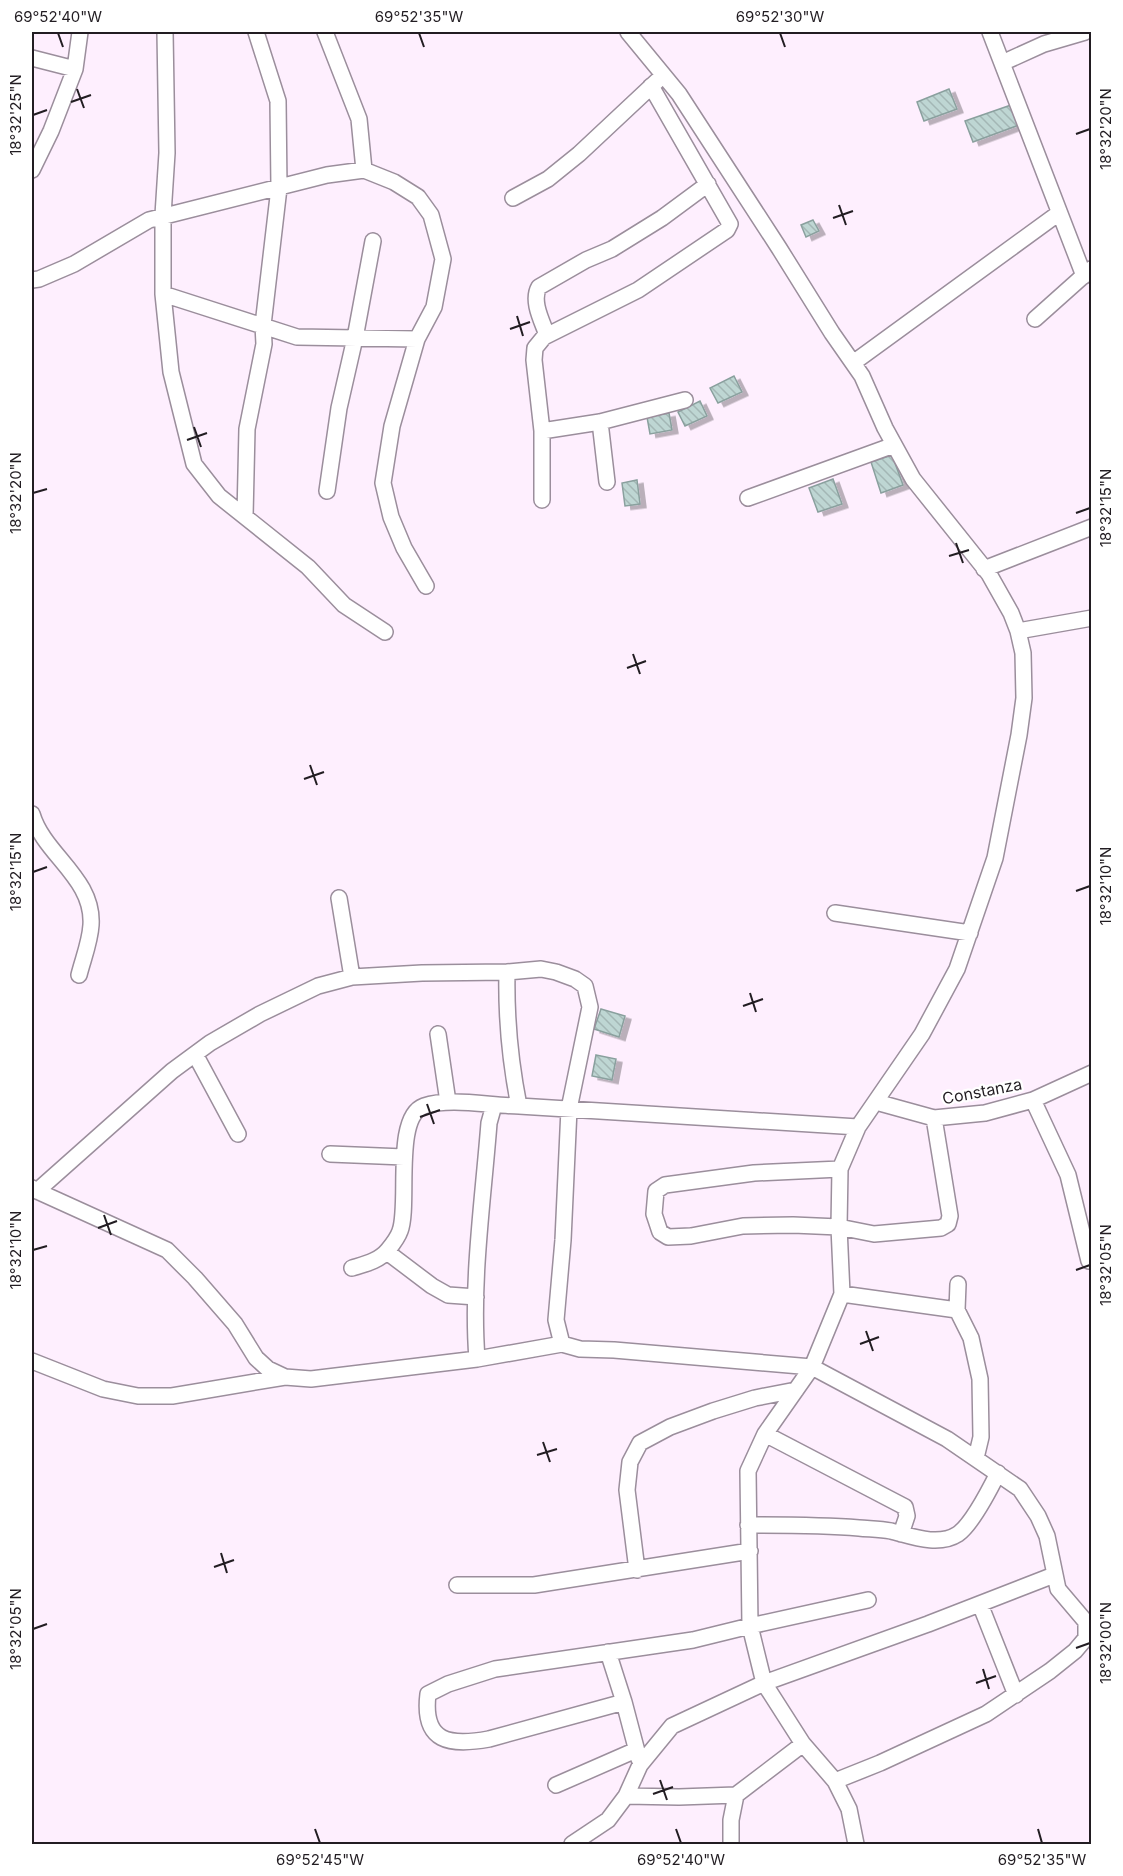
<svg xmlns="http://www.w3.org/2000/svg" width="1123" height="1876" viewBox="0 0 1123 1876" font-family="Inter,sans-serif">
<style>
.building{fill:url(#building-back-hatch);stroke:#8aa09e;stroke-width:1.5;filter:url(#shadow)}
.lines{fill:none;stroke-linecap:round;stroke-linejoin:round}
.street-casing{stroke:#9b8e9c;stroke-width:18}
.street{stroke:#fff;stroke-width:15}
.ticks{fill:none;stroke:#221d22;stroke-width:2}
.labels{text-anchor:middle;stroke-width:4.5;stroke-linejoin:round;paint-order:stroke}
.street-label{font-size:16px;fill:#221d22;stroke:#fff}
.neatline{fill:none;stroke:#221d22;stroke-width:2}
.ticks-label{font-size:15px;text-anchor:middle;fill:#221d22}
</style>
<defs>
<pattern id="building-back-hatch" width="6" height="6" patternUnits="userSpaceOnUse" patternTransform="scale(1.5)"><rect width="6" height="6" fill="#bed6d3"/><path d="M-1 5l2 2M0 0l6 6M5-1l2 2" fill="none" stroke="#a3b7b5"/></pattern>
<filter id="shadow"><feDropShadow dx="6" dy="3.5" stdDeviation="0" flood-color="#0004"/></filter>
</defs>
<rect width="100%" height="100%" fill="#feeffe"/>
<path class="building" d="M949,89L957,109L924,121L917,102Z
M1011,105L1019,125L973,142L965,121Z
M813,220L819,231L806,237L801,225Z
M734,376L742,392L718,403L710,388Z
M700,401L707,416L685,426L678,412Z
M669,413L672,430L650,434L647,417Z
M892,455L903,485L881,493L871,462Z
M833,479L842,504L818,512L809,488Z
M637,480L640,504L625,506L622,483Z
M601,1009L625,1016L619,1037L594,1029Z
M596,1055L616,1059L612,1080L592,1076Z"/>
<g class="lines">
<g class="street-casing">
<path id="street" d="M165,32L167,153L163,215V294L171,372L194,464L219,496L308,567L344,605L385,632
M325,32L359,119L364,170
M628,32L679,94L779,248L832,333L862,376L885,428L913,479L989,574L1011,613L1018,631L1023,653L1024,698L1019,735L995,858L957,969L922,1034L858,1127L840,1169L839,1227L842,1294L812,1367L765,1434L748,1471L750,1626L764,1683L803,1744L835,1781L849,1809L856,1844
M990,32L1084,276
M32,58L75,69
M1002,63L1044,44L1085,32
M32,170L51,131L75,69L80,32
M513,198L548,179L579,154L657,81
M32,280L39,279L74,264L149,220L327,175L364,170L394,182L418,197L431,215L443,259L434,307L417,339L392,426L383,483L391,517L404,548L426,586
M163,294L297,337L417,339
M1035,319L1091,269
M547,335C542,321 531,301 539,287L586,260L612,249L662,218L708,184
M853,363L1059,213
M600,422L607,482
M542,431L600,422L685,400
M327,491L339,408L355,338L373,241
M748,498L894,445
M542,500V431L534,360L535,348L544,337L638,290L727,230L730,224L651,86
M245,516L247,429L264,344L263,325L279,188L278,101L256,32
M984,569L1092,527
M1018,631L1092,618
M32,814C44,855 94,878 91,925C90,942 83,959 79,975
M339,898L352,977
M835,913L970,933
M438,1034L448,1102
M195,1054L238,1134
M1033,1100L1068,1175L1089,1261
M876,1102L934,1118L985,1113L1033,1100L1092,1073
M494,1105L489,1123C483,1201 471,1281 477,1359L562,1344L580,1349L614,1350L812,1367L947,1439L1020,1489L1038,1516L1047,1536L1058,1589L1086,1622V1638L1075,1651L1050,1671L986,1714L880,1763L835,1781
M519,1106L858,1127
M330,1154L404,1157
M840,1169L754,1173L665,1185L656,1191L654,1214L660,1232L668,1237L691,1236L743,1226L793,1225L839,1227L874,1234L941,1228L948,1224L950,1216L934,1118
M32,1188L37,1191L172,1071L210,1043L260,1014L318,986L352,977L422,973L507,972L541,969L556,972L575,979L585,986L590,1007L569,1109L563,1240L556,1320L562,1344
M37,1191L167,1250L195,1278L235,1324L256,1358L268,1369L285,1377L311,1379L477,1359
M387,1252L432,1286L448,1295L476,1297
M352,1268C365,1264 379,1261 388,1250C392,1245 398,1237 400,1231C410,1205 393,1117 424,1106C450,1097 491,1106 519,1106C510,1061 506,1018 507,972
M958,1284L957,1310L971,1338L980,1379L981,1437L976,1458
M842,1294L957,1310
M32,1361L103,1389L138,1396H172L285,1377
M765,1434L905,1507L907,1516L901,1534
M748,1525C786,1525 822,1525 859,1528C869,1529 880,1529 891,1531C911,1536 938,1547 958,1534C972,1524 990,1489 998,1473
M637,1570L627,1490L630,1462L640,1443L670,1427L713,1411L755,1398L796,1390
M457,1585H534L750,1551
M980,1604L1016,1695
M608,1652L624,1702L489,1739C450,1746 422,1743 428,1694L448,1684L495,1669L693,1640L750,1626L868,1600
M624,1702L639,1759
M556,1785L636,1750
M626,1796L679,1797L736,1795L803,1744
M572,1844L608,1820L626,1796L640,1765L672,1726L764,1683L928,1624L1054,1575
M731,1844V1820L736,1795"/>
</g>
<use href="#street" class="street"/>
</g>
<path class="ticks" d="M58,33L63,47M419,33L424,47M780,33L785,47M77,89L84,108M71,102L91,95M33,115L47,110M1076,134L1090,129M839,205L846,225M833,218L853,211M517,316L523,336M510,329L530,322M194,427L201,447M187,440L207,433M33,493L47,489M1076,513L1090,508M956,543L963,563M949,556L969,550M633,654L640,674M627,668L646,661M310,765L317,785M304,779L324,772M33,872L47,867M1076,891L1090,886M750,993L756,1012M743,1006L763,999M427,1104L434,1124M420,1117L440,1110M104,1215L111,1235M98,1228L117,1221M33,1250L47,1246M1076,1270L1090,1265M866,1331L873,1351M860,1344L879,1337M543,1442L550,1462M537,1455L557,1449M221,1553L227,1573M214,1567L234,1560M33,1629L47,1624M1076,1648L1090,1643M983,1669L989,1689M976,1683L996,1676M660,1780L667,1800M653,1794L673,1787M315,1829L320,1843M676,1829L681,1843M1038,1829L1042,1843"/>
<g class="labels">
<g class="street-label">
<text transform="translate(982 1091) rotate(-11)" y="6">Constanza</text>
</g>
</g>
<rect width="1123" height="1876" fill="none" stroke="#ffffff" stroke-width="66"/>
<rect x="33" y="33" width="1057" height="1810" class="neatline"/>
<g class="ticks-label">
<text x="58" y="22">69°52'40"W</text>
<text x="419" y="22">69°52'35"W</text>
<text x="780" y="22">69°52'30"W</text>
<text transform="translate(16 115) rotate(-90)" y="5">18°32'25"N</text>
<text transform="translate(1106 129) rotate(-90)" y="5">18°32'20"N</text>
<text transform="translate(16 493) rotate(-90)" y="5">18°32'20"N</text>
<text transform="translate(1106 508) rotate(-90)" y="5">18°32'15"N</text>
<text transform="translate(16 872) rotate(-90)" y="5">18°32'15"N</text>
<text transform="translate(1106 886) rotate(-90)" y="5">18°32'10"N</text>
<text transform="translate(16 1250) rotate(-90)" y="5">18°32'10"N</text>
<text transform="translate(1106 1265) rotate(-90)" y="5">18°32'05"N</text>
<text transform="translate(16 1629) rotate(-90)" y="5">18°32'05"N</text>
<text transform="translate(1106 1643) rotate(-90)" y="5">18°32'00"N</text>
<text x="320" y="1865">69°52'45"W</text>
<text x="681" y="1865">69°52'40"W</text>
<text x="1042" y="1865">69°52'35"W</text>
</g>
</svg>
